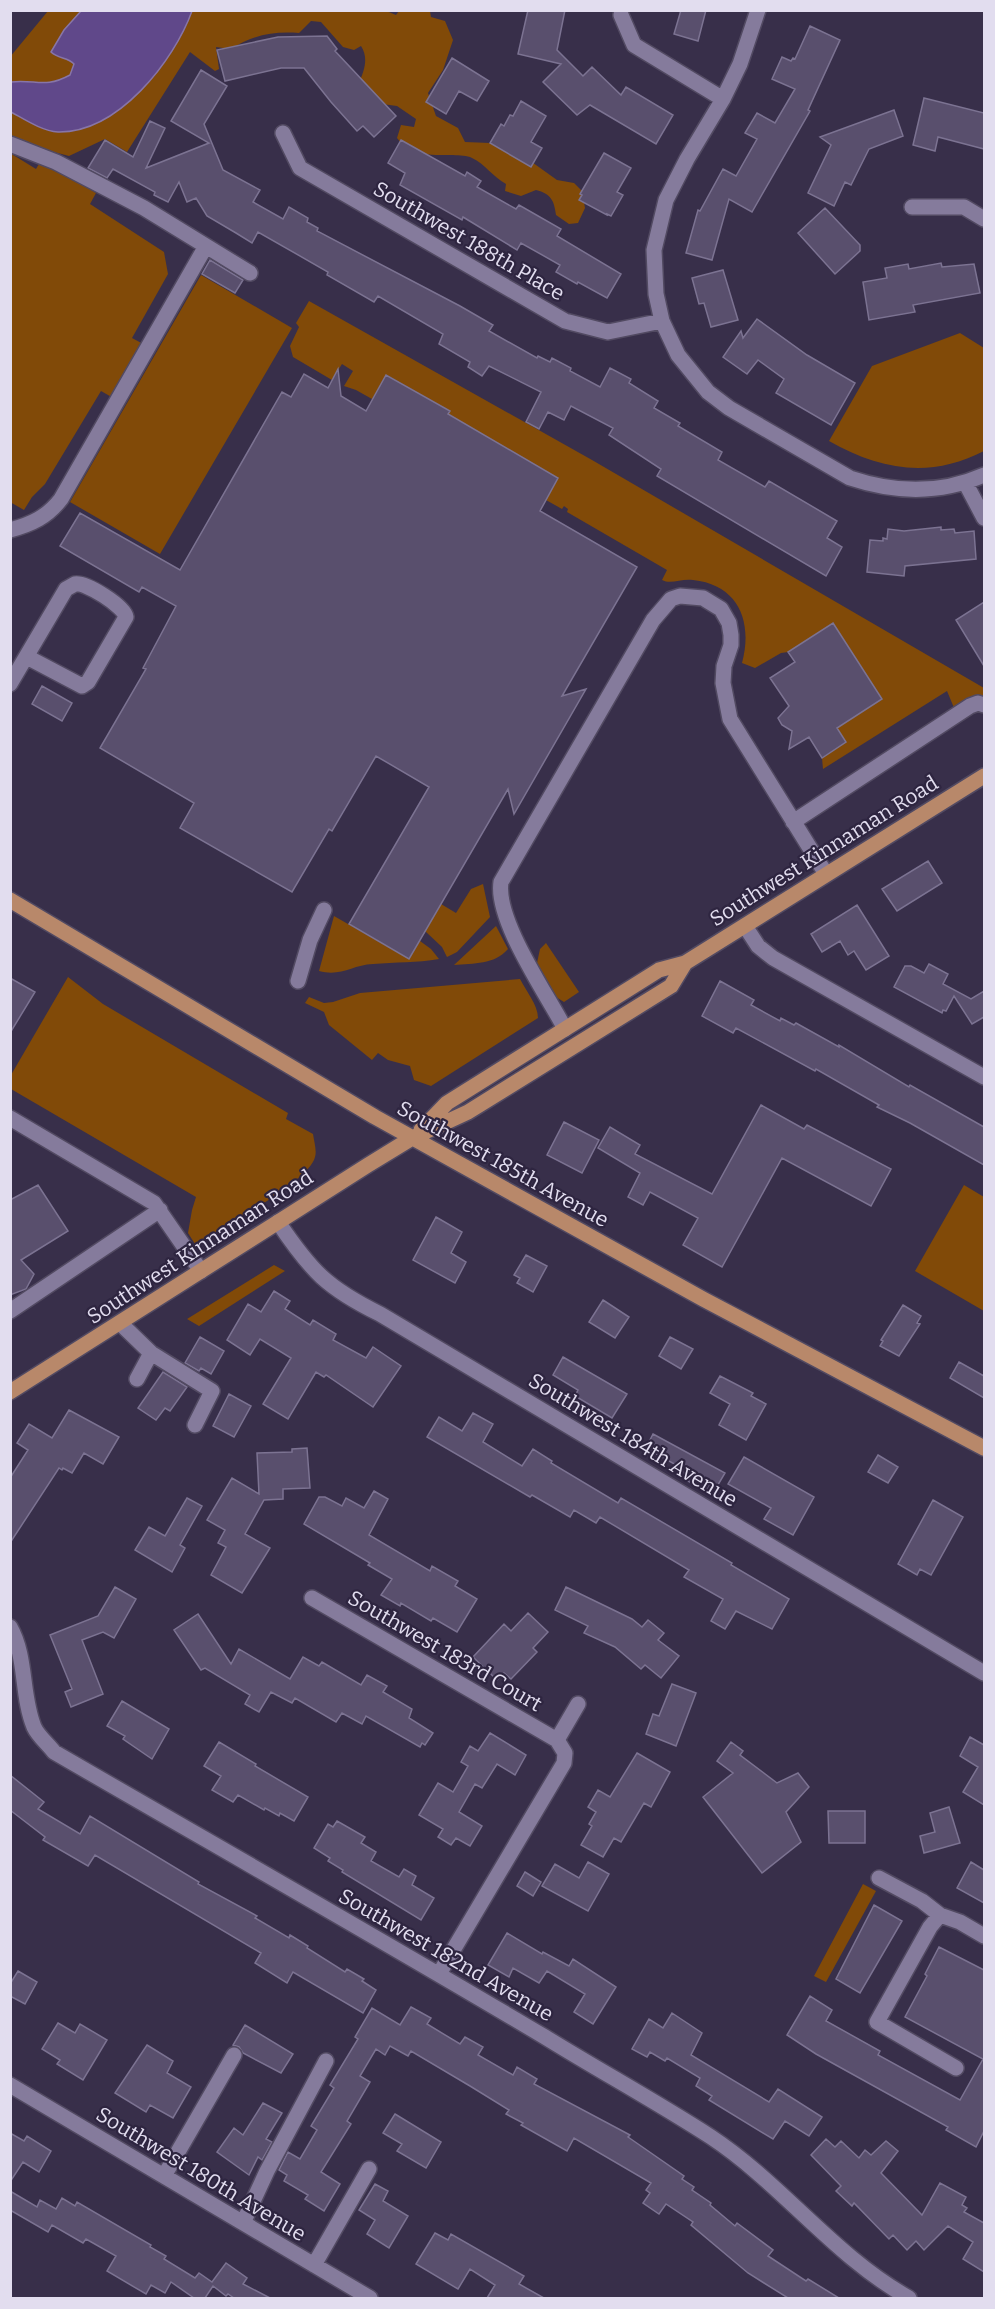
<svg xmlns="http://www.w3.org/2000/svg" width="995" height="2309" viewBox="0 0 995 2309" font-family="Bitter,serif">
<style>
.green{fill:#814a08}
.water{fill:#60488a;stroke:#8775a8;stroke-width:1.5}
.building{fill:#594f6d;stroke:#7c7392;stroke-width:1.5}
.lines{fill:none;stroke-linecap:round;stroke-linejoin:round}
.minor-casing{stroke:#524a62;stroke-width:18}
.major-casing{stroke:#524a62;stroke-width:18}
.minor{stroke:#857b9c;stroke-width:15}
.major{stroke:#b8886a;stroke-width:15}
.labels{text-anchor:middle;stroke-width:4.5;stroke-linejoin:round;paint-order:stroke}
.street-label{font-size:21px;fill:#e2ddef;stroke:#2e2540}
</style>
<rect width="100%" height="100%" fill="#382f4a"/>
<path class="green" d="M384,10L396,15L399,11H430L431,17L445,21L453,40L443,70L428,93L436,116L458,128L465,142L490,143L515,150L557,180L574,183L582,191L585,208L578,223L569,224L556,215C554,200 551,194 536,190L521,196L505,191L506,184C493,177 485,164 472,158C467,155 460,156 453,155C431,155 412,157 397,138L401,125L414,127L416,119L397,106L382,104L359,83C364,71 369,58 361,46L354,50L343,47L321,22L311,21L299,33C274,31 252,35 231,49L216,47L219,69L215,71L190,52L127,152L105,139L69,156L20,143L11,136L10,57L48,11Z
M10,153L36,169L42,159L96,193L90,204L164,252L168,274L132,338L145,345L115,399L101,391L45,484L32,497L24,510L10,502Z
M201,275L292,328L160,554L70,502Z
M309,301L592,460L984,688V705L957,715L947,691L823,769L822,758L846,742L837,728L882,699L833,623L788,652L781,653L755,668L742,663C753,622 739,585 693,580C682,578 671,585 662,580L667,570L567,512L568,509L564,506L562,509L546,500L558,478L448,414L450,411L387,375L372,399L356,390L344,386L353,371L342,364L332,380L293,357L290,346L299,327L296,323Z
M960,333L984,348V451C930,479 880,470 829,441L872,366Z
M483,884L490,917L457,952L447,957L442,947L425,931L441,904L456,913L471,889Z
M334,916L409,959L420,941L431,949L439,959C417,963 395,962 373,964C352,965 341,977 319,971Z
M496,926L508,949C494,965 474,963 454,965Z
M546,943L579,992L564,1002L556,997L537,963L540,949Z
M68,977L103,1004L288,1113L286,1119L313,1134C314,1141 317,1151 315,1157C309,1182 220,1229 195,1244L188,1233L192,1210L196,1197L11,1089V1075Z
M520,979C526,991 538,1005 538,1018L431,1086L414,1080L410,1066L388,1060L378,1053L372,1060L329,1025L324,1012L305,1003L309,997L324,1003L333,1002L360,993Z
M964,1185L984,1197V1311L915,1271Z
M274,1265L285,1271L199,1326L187,1319Z
M863,1884L876,1891L826,1982L814,1976Z"/>
<path class="water" d="M81,11H192C174,61 118,133 58,132C42,131 24,119 11,112V82C36,79 44,89 70,75L74,64C68,57 58,59 51,52L64,30Z"/>
<path class="building" d="M528,10H565L557,50L583,76L592,67L621,95L626,87L673,115L656,144L590,105L577,115L543,82L561,64L518,54Z
M681,10H706L698,41L674,34Z
M810,26L840,40L808,110L810,111L752,212L729,199L712,260L686,253L698,210L700,211L723,169L736,176L757,139L745,133L757,113L775,123L795,89L772,79L782,57L791,61L793,58L795,59Z
M327,36L337,49L335,51L396,116L374,137L363,126L357,131L331,102L304,68H281L225,81L217,50L278,37Z
M452,58L489,81L477,101L459,91L446,114L426,102Z
M201,70L227,86L204,124L223,170L260,190L253,202L283,219L289,207L308,218L307,222L318,228L317,231L460,306L493,325L489,331L537,358L538,356L550,362L552,358L571,368L570,371L600,387L610,368L631,379L629,383L658,401L654,408L680,423L678,426L722,452L718,460L765,487L769,481L837,521L827,538L842,547L826,576L657,476L661,469L609,435L613,428L571,406L564,420L548,412L539,429L526,422L541,392L489,366L482,376L468,367L470,362L439,344L443,334L378,296L374,302L327,275L328,272L258,232L252,243L236,233L207,216L196,198L187,202L179,182L168,202L154,195L155,192L113,169L107,178L88,168L105,140L133,157L150,121L165,128L146,168L209,143L171,121Z
M924,98L984,113V149L938,137L935,151L913,145Z
M521,101L546,116L531,142L542,148L531,167L490,143L501,124L504,126L510,115L513,116Z
M894,110L903,136L869,149L851,185L845,182L834,206L808,193L831,145L820,137Z
M401,140L465,176L467,172L481,181L477,187L516,209L519,205L561,229L557,236L621,274L607,298L578,282L577,284L556,272L560,265L521,243L517,250L463,217L462,220L400,185L405,173L388,163Z
M604,153L631,168L617,192L623,195L611,216L607,214V215L579,200L582,195L580,194Z
M825,208L860,245V251L835,274L798,233Z
M210,260L243,280L235,293L202,274Z
M941,263L942,267L974,264L980,293L913,305L915,312L869,320L863,282L887,278L885,268L908,264L909,269Z
M723,270L738,320L711,327L704,303L699,304L692,278Z
M757,319L807,355L855,383L831,425L776,393L784,379L758,360L747,374L723,357L741,331L743,338Z
M338,369L341,396L366,411L386,375L450,411L448,414L558,478L540,511L637,567L562,696L586,689L514,814L508,789L409,959L349,924L429,787L376,756L332,831L329,829L292,892L180,828L194,803L100,748L146,669L143,668L176,606L142,587L139,592L60,546L80,513L180,570L282,392L291,397L304,374L328,388Z
M941,527V530L954,529L955,533L974,531L976,559L905,566L904,576L867,572L870,540L883,541V538L887,539L888,529L904,531Z
M984,602V666L956,620Z
M833,623L882,699L837,728L846,742L822,758L809,737L789,749L792,731L782,725L778,718L789,706L770,678L795,662L788,652Z
M42,686L72,703L62,721L32,704Z
M928,861L942,883L897,911L882,889Z
M857,905L889,956L866,970L854,951L848,955L840,941L822,952L811,934Z
M929,964L948,974L943,984L971,999L984,991V1017L972,1024L954,996L946,1011L943,1010L942,1013L894,987L905,966H911L924,973Z
M10,978L35,992L10,1033Z
M720,981L754,1000L751,1005L780,1021L781,1018L794,1025L796,1023L839,1047V1045L909,1087L910,1085L984,1127V1165L910,1123L877,1107L879,1105L816,1069L815,1071L736,1028L733,1033L702,1016Z
M761,1105L804,1129L807,1125L891,1169L871,1206L782,1158L722,1267L683,1245L698,1218L650,1192L643,1205L628,1197L640,1173L598,1148L610,1127L640,1145L635,1154L712,1194Z
M564,1122L599,1140L582,1173L547,1155Z
M38,1185L68,1231L21,1260L34,1274L26,1289L10,1295V1200Z
M436,1217L462,1232L451,1253L466,1262L455,1283L413,1260Z
M526,1255L547,1266L533,1292L517,1283L520,1278L514,1275Z
M274,1291L290,1301L285,1309L310,1325L313,1320L336,1334L333,1340L366,1358L373,1347L401,1366L373,1407L326,1375L324,1377L316,1372L288,1419L263,1404L291,1358L260,1339L250,1355L227,1340L248,1304L261,1312Z
M603,1300L629,1317L615,1338L589,1322Z
M903,1305L921,1316L917,1323L920,1324L899,1356L880,1346L883,1341L881,1340Z
M200,1337L224,1351L211,1374L201,1368L199,1371L185,1363Z
M670,1337L693,1349L681,1369L659,1356Z
M563,1357L627,1394L612,1418L575,1396L578,1390L553,1375Z
M959,1362L984,1376V1398L950,1378Z
M163,1372L187,1387L170,1411L165,1408L156,1420L138,1408Z
M720,1376L753,1393L751,1396L766,1404L746,1440L719,1425L730,1404L710,1393Z
M229,1394L251,1406L234,1437L213,1426Z
M69,1410L119,1437L103,1464L84,1453L72,1473L63,1468L62,1470L59,1468L10,1543V1478L28,1450L17,1443L29,1424L52,1438Z
M473,1413L493,1424L483,1442L522,1466L533,1449L552,1461L551,1463L618,1503L621,1498L732,1563L731,1565L789,1599L772,1629L736,1611L725,1629L711,1621L723,1599L684,1577L689,1570L600,1517L596,1523L574,1510L570,1517L532,1495L530,1497L427,1437L439,1417L462,1431Z
M653,1434L725,1473L712,1495L681,1477L685,1470L646,1448Z
M307,1448L310,1488L283,1489V1499L264,1500L245,1534L270,1548L242,1593L211,1575L226,1547L218,1543L225,1530L207,1520L232,1478L259,1494L257,1453L292,1452V1449Z
M878,1455L898,1467L888,1483L868,1472Z
M744,1457L814,1497L793,1535L764,1519L771,1508L728,1484Z
M374,1491L388,1499L369,1535L430,1571L432,1566L458,1581L455,1586L477,1599L457,1632L433,1618L431,1621L401,1603L400,1606L381,1595L392,1579L368,1565L370,1563L304,1524L319,1497H325L342,1506L346,1498L364,1508Z
M187,1498L202,1506L180,1545L185,1548L172,1572L135,1550L149,1527L165,1536Z
M933,1500L963,1517L931,1575L920,1569L917,1575L898,1564Z
M115,1587L136,1599L114,1638L103,1632L82,1640L103,1694L71,1707L65,1692L72,1689L50,1635L98,1616Z
M566,1587L632,1619L642,1627L648,1620L664,1633L658,1640L679,1656L661,1678L645,1665L641,1669L615,1647L584,1633L588,1626L555,1610Z
M528,1613L548,1632L533,1648L537,1652L511,1679L504,1673L497,1680L473,1657L504,1624L511,1631Z
M198,1614L231,1664L239,1649L290,1679L303,1657L319,1666L322,1662L361,1685L367,1675L387,1686L383,1692L412,1709L409,1718L433,1733L425,1745L422,1743L420,1747L366,1716L362,1724L342,1713L336,1722L295,1698L292,1703L271,1692L259,1712L245,1704L250,1695L205,1668L201,1670L174,1630Z
M672,1684L696,1693L676,1746L646,1734L653,1714L659,1716Z
M122,1701L169,1729L152,1759L123,1739L125,1736L107,1726Z
M490,1733L526,1755L515,1775L497,1764L482,1788L475,1784L459,1812L482,1826L470,1846L456,1838L451,1845L438,1837L443,1829L419,1815L438,1783L453,1792L468,1766L461,1762L470,1746L478,1751Z
M970,1737L984,1745V1805L963,1792L978,1767L960,1756Z
M219,1742L256,1764L255,1766L308,1797L294,1821L280,1813L279,1816L265,1808L264,1810L238,1795L233,1802L212,1790L221,1776L204,1766Z
M731,1742L743,1751L740,1755L777,1783L798,1773L809,1787L786,1812L801,1842L762,1873L703,1797L733,1773L717,1761Z
M637,1753L670,1772L651,1807L644,1803L621,1842L614,1838L603,1857L581,1845L592,1826L589,1824L596,1812L588,1807L598,1790L610,1797Z
M10,1775L44,1802L38,1809L80,1834L90,1816L199,1882L198,1884L257,1916L255,1918L289,1938L290,1935L308,1946L307,1948L345,1972L347,1969L364,1979L362,1981L376,1990L363,2013L293,1972L287,1983L255,1963L261,1953L95,1855L88,1866L43,1840L45,1837L10,1810Z
M949,1807L960,1843L924,1853L920,1836L935,1832L930,1813Z
M828,1811H865V1843H829Z
M337,1821L365,1837L361,1843L376,1852L371,1861L399,1877L404,1869L416,1876L412,1885L434,1898L421,1920L342,1872L343,1870L328,1861L330,1858L314,1848L328,1824L333,1827Z
M588,1862L609,1874L588,1911L542,1886L555,1864L579,1878Z
M971,1862L984,1870V1903L957,1888Z
M525,1872L541,1882L533,1896L517,1886Z
M874,1905L902,1921L860,1993L836,1979Z
M507,1933L542,1954L543,1952L569,1966L573,1959L616,1987L593,2024L574,2012L585,1994L547,1971L539,1983L513,1968L509,1977L488,1965Z
M939,1947L984,1970V2131L976,2147L946,2130L948,2127L816,2054L787,2035L810,1996L832,2010L826,2021L880,2051L878,2055L960,2100L983,2059L905,2017L927,1976L925,1974Z
M18,1971L37,1982L25,2004L10,1996V1984Z
M411,2007L431,2018L427,2024L460,2044L465,2037L483,2047L478,2055L513,2075L517,2067L537,2079L534,2084L630,2135L628,2137L684,2176L682,2179L694,2187L692,2190L711,2203L710,2205L735,2226L737,2223L773,2250L768,2256L806,2281L808,2279L839,2298H788L748,2273L691,2225L693,2222L666,2204L659,2214L643,2203L650,2193L646,2190L651,2183L574,2138L567,2151L521,2125L523,2123L506,2114L509,2110L470,2086L411,2051L408,2056L390,2046L385,2055L376,2049L360,2076L370,2082L347,2121L351,2124L321,2172L340,2184L324,2211L305,2199L308,2195L284,2181L287,2175L279,2170L288,2152L300,2159L317,2130L311,2126L334,2088L330,2085L358,2039L355,2037L372,2008L400,2025Z
M672,2013L702,2033L691,2055L769,2102L778,2089L822,2117L809,2136L785,2121L773,2139L709,2100L712,2096L696,2086L700,2078L667,2058L665,2061L650,2052L647,2057L632,2049L649,2019L663,2028Z
M58,2023L75,2033L80,2024L107,2040L83,2080L57,2064L60,2060L42,2049Z
M245,2025L293,2054L281,2073L243,2053L239,2047L233,2045Z
M147,2045L173,2061L167,2073L191,2087L173,2118L150,2105L146,2112L115,2093Z
M263,2103L282,2113L266,2139L272,2142L262,2160L258,2157L249,2175L217,2152L234,2128L243,2135Z
M395,2114L441,2142L426,2168L397,2151L402,2144L383,2133Z
M10,2133L24,2141L27,2136L51,2151L39,2172L23,2162L10,2182Z
M826,2139L835,2147L841,2141L859,2158L865,2150L871,2155L886,2141L898,2151L881,2173L922,2215L940,2183L966,2197L962,2205L967,2208L964,2212L984,2223V2272L963,2259L973,2242L948,2226L924,2250L916,2241L907,2250L893,2235L889,2239L854,2203L852,2206L836,2191L841,2186L811,2155Z
M375,2184L388,2191L383,2201L408,2216L389,2248L367,2234L375,2220L359,2210Z
M10,2191L37,2207L40,2200L56,2209L62,2198L75,2206L77,2202L151,2245L150,2247L166,2256L164,2259L195,2278L199,2273L212,2282L226,2263L247,2278L243,2284L270,2298H234L228,2294L226,2296L213,2286L205,2298H194L171,2282L165,2293L151,2285L146,2294L107,2271L116,2256L86,2239L83,2243L52,2225L48,2232L10,2210Z
M435,2233L448,2240L451,2234L524,2276L519,2284L544,2298H487L495,2285L470,2269L458,2289L416,2264Z"/>
<g class="lines">
<g class="minor-casing">
<path id="minor" d="M758,10L740,64L723,99L687,159L666,200L654,250L656,294L662,321L678,355L708,392L729,408L850,478C895,493 941,494 984,475
M621,15L634,45L723,99
M283,133L300,168L565,321L608,332L662,321
M10,144L56,162L144,208L250,273
M912,207H964L984,219
M965,482L984,518
M10,530C32,524 47,517 61,499L206,246
M10,684L66,589C68,588 73,585 75,584C86,582 124,606 126,617L88,682L82,686L27,657
M793,822L970,706L978,703L984,705
M745,926L758,946L773,958L984,1077
M298,981L310,940L324,910
M565,1029C547,994 495,920 501,882L653,620L671,599L680,596L703,598L721,609L729,623L731,635V645L724,666L723,683L730,719L826,874
M10,1118L154,1203L201,1271
M278,1222C311,1271 327,1288 380,1314L984,1673
M10,1311L160,1210
M120,1323L151,1353L212,1391L195,1425
M137,1379L151,1353
M312,1598L557,1740
M10,1627C27,1657 21,1695 34,1727C38,1736 48,1744 54,1752C218,1847 382,1940 545,2037C600,2071 657,2102 711,2137C782,2184 834,2256 909,2298
M879,1878L922,1901L940,1915L960,1922L984,1936
M940,1915L930,1927L877,2022L956,2068
M439,1974L564,1763L565,1753L557,1740L578,1704
M10,2085L370,2298
M164,2176L234,2055
M243,2223L267,2171L326,2061
M314,2265L369,2169"/>
</g>
<g class="major-casing">
<path id="major" d="M10,900L375,1117L703,1299L984,1448
M421,1130L447,1103L565,1029L659,970L685,963L984,776
M10,1392L368,1165L412,1138L468,1112L671,986L685,963"/>
</g>
<use href="#minor" class="minor"/>
<use href="#major" class="major"/>
</g>
<g class="labels">
<g class="street-label">
<text transform="translate(469 241) rotate(30)" y="7">Southwest 188th Place</text>
<text transform="translate(824 851) rotate(-32)" y="7">Southwest Kinnaman Road</text>
<text transform="translate(503 1164) rotate(29)" y="7">Southwest 185th Avenue</text>
<text transform="translate(200 1247) rotate(-33)" y="7">Southwest Kinnaman Road</text>
<text transform="translate(633 1440) rotate(31)" y="7">Southwest 184th Avenue</text>
<text transform="translate(445 1651) rotate(30)" y="7">Southwest 183rd Court</text>
<text transform="translate(446 1955) rotate(30)" y="7">Southwest 182nd Avenue</text>
<text transform="translate(201 2174) rotate(31)" y="7">Southwest 180th Avenue</text>
</g>
</g>
<rect width="995" height="2309" fill="none" stroke="#e2ddef" stroke-width="24"/>
</svg>
